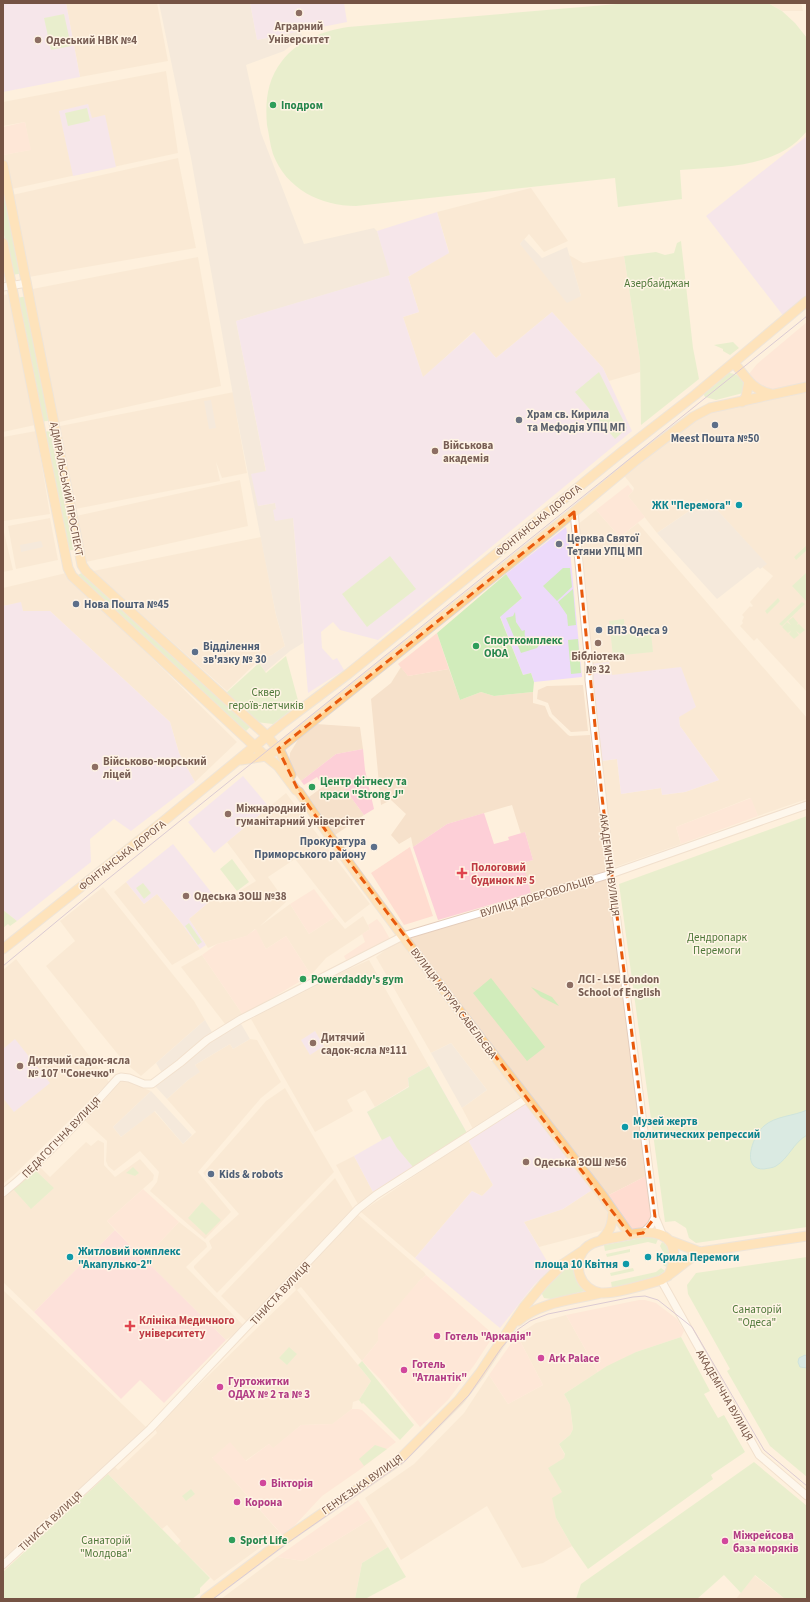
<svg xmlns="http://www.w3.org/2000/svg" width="810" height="1602" viewBox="0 0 810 1602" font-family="'Source Sans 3',sans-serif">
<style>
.residential{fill:#f6e1cb}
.commercial{fill:#ffdcd0}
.industrial{fill:#ebe1da}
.education{fill:#eddafa}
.medical{fill:#fdcfd7}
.green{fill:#d1ecbb}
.water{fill:#b0e3e9;stroke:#96d4db}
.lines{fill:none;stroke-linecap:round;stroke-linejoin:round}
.minor-casing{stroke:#e4cdbc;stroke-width:9}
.major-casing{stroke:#ded6d2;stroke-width:11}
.minor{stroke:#fff;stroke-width:7}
.major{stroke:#ffd293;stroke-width:9}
.tram{stroke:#b19cc7;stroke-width:1}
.marked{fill:none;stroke:#e8590c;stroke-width:3;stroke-dasharray:8 5;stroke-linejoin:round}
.education-dot{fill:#8d6e63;stroke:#fff4e5;stroke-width:1.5}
.leisure-dot{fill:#2e9e5b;stroke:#fff4e5;stroke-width:1.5}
.worship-dot{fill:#6b7280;stroke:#fff4e5;stroke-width:1.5}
.service-dot{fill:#5c6f8a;stroke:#fff4e5;stroke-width:1.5}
.culture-dot{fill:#0f9aa8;stroke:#fff4e5;stroke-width:1.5}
.health-dot{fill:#e0444e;stroke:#fff4e5;stroke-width:1.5}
.hotel-dot{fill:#d1479c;stroke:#fff4e5;stroke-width:1.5}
.labels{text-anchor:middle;stroke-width:3;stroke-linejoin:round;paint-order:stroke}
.education-label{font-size:11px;font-weight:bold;fill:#785e54;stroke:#fff4e5;text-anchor:start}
.leisure-label{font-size:11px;font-weight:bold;fill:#27864d;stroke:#fff4e5;text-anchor:start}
.park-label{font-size:11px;fill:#4d7738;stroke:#fff4e5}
.worship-label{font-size:11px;font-weight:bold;fill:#5b616d;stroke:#fff4e5;text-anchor:start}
.service-label{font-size:11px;font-weight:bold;fill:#4e5e75;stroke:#fff4e5;text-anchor:start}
.street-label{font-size:11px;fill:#755344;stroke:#fff4e5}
.culture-label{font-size:11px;font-weight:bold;fill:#0d838f;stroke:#fff4e5;text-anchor:start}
.health-label{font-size:11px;font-weight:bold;fill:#be3a42;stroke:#fff4e5;text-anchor:start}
.hotel-label{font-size:11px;font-weight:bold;fill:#b23c85;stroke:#fff4e5;text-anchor:start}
</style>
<rect width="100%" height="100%" fill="#fef0dd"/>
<path class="residential" d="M66,3H157L168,61L80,77Z
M768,3H801L803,11H782Z
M166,71L178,153L7,190L3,167V155L30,150L25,122L3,126V102Z
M178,158L196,248L29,277L12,195Z
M531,188L568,241L544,252L529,234L520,244L581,296L569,255L583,263L624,256L640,360V372L609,381L603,368L552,312L496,358L473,332L423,378L403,317L419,312L408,277L449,252L437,212Z
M198,257L221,386L55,423L27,290Z
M9,294L35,425L3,432V295Z
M807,390V692L757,638L754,641L740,626L743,623L742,621L744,617L742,615L750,606L751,607L753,606L750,602L773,576L762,567L766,564L707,499L657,533L628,496L633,491L634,488L622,473L710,409Z
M234,392L237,418L247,473L222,478L216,462L220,481L70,510L55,427Z
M36,431L50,514L4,521L3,437Z
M240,480L248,526L86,562L76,516Z
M596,510L620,537L638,523L807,718V799L758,816L750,798L676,827L681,844L615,867L602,761L617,759L621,794L661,788L662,795L685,792L719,780L680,726L679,718L612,675L591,664L577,525Z
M50,518L58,560L16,569L8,526Z
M3,528L13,570L3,572Z
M261,537L276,615L285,646L272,655L258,661L227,691L93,571Z
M66,573L237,742L195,782L179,753L170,722L50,611H23L20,603L3,606V588Z
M401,667L408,676L449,669L460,700L481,692L494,696L533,692V703L545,706L549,716L568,735L570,736L590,735L606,871L531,893L522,863L533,860L525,832L521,834L512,805L447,824L413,847L411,837L399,844L391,835L406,814L391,800L381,805L371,699L391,683Z
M583,685L588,731L571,732L552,714L548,703L537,699L538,690L547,686Z
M316,724L360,727L363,749L336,754L301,781L289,765L290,753L299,738Z
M336,777L364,815L335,835L309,797Z
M286,793L370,904L345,923L295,859L268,877L286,902L260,926L290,904L309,934L335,917L345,929L363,916L370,929L326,958L311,975L286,936L266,949L255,929L247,936L217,944L208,948L189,919L215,897L220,903L256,881L227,842Z
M608,878L648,1175L605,1197L409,937Z
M126,882L144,904L157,894L182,924L200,949L172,965L114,892Z
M103,887L194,1001L205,1020L141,1076L125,1063L46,966L75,941L60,921Z
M400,939L521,1098L473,1129L462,1108L487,1090L451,1043L431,1053L376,957Z
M202,955L243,1015L225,1024L181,967Z
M16,959L109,1082L15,1174L3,1184V970Z
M369,960L429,1066L408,1078L409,1086L375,1107L365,1090L347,1100L353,1111L315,1132L251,1019L349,969Z
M250,1039L257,1040L281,1082L261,1098L198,1172L231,1212L205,1239L150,1191L157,1182L159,1172L140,1151L114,1171L108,1166L106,1161L107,1141L81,1117L123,1074L133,1084L151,1091L113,1127L121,1137L154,1111L183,1144L196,1132L167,1099L188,1080L199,1072L195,1065L230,1044L233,1049Z
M285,1088L334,1172L217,1293L194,1268V1266L212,1248L209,1241L239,1214L203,1173L266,1101Z
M98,1140L104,1143V1165L115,1177L140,1159L154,1175L153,1180L107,1221L115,1230L34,1312L3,1282V1197L39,1166L50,1177L86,1142L91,1146Z
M468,1140L493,1185L482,1196L472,1191L415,1258L361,1212Z
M354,1156L373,1192L359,1206L336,1165Z
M335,1178L354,1210L247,1322L221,1296Z
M592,1190L605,1207L609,1217L608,1229L539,1247L524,1222L563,1209Z
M358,1215L424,1272L426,1275L419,1281L378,1341L362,1361L301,1287L297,1290L371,1381L359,1400L353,1402L352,1409L333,1424L301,1425L273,1449L269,1444L245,1461L212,1457L237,1484L280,1533L214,1581L177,1545L181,1541L167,1525L162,1529L108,1474L115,1467L118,1470L157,1433L155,1429L167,1416L296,1290L293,1283Z
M179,1222L206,1243L207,1247L186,1267L245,1327L226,1340L144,1259Z
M3,1290L146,1427L3,1559Z
M566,1315L598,1372L564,1394L570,1405L573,1429L570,1435L559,1444L565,1455L562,1492L556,1518L572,1546L543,1563L522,1568L487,1506L401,1560L365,1498L414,1464L464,1413L489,1375L508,1404L543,1385L517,1335L536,1323Z
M371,1519L388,1547L362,1563L355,1599H221L277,1557L303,1561Z
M754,1575L785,1599H736Z"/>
<path class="commercial" d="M25,122L31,150L3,155V127Z
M807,322V385L774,393L761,388L752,379L749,374L757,364Z
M628,485L633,491L628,496L645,517L620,537L596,510Z
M437,633L449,669L408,676L398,664Z
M751,798L758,816L681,844L676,827Z
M410,847L433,916L404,925L371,873Z
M314,889L335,917L309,934L290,904Z
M377,919L382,925L390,939L370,950L346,960L344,956L365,942L362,934L370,929L368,925Z
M256,929L266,949L286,936L311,975L243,1015L202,955L217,944L246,936Z
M648,1175L652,1222L644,1230L629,1232L605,1197Z
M143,1189L179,1222L144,1259L107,1221Z
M426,1275L494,1335L475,1364L448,1400L420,1427L380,1379L362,1361L378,1341V1329L419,1281Z
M639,1300H645L656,1303L677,1319L684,1331L681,1337L636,1352L598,1372L566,1315Z
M517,1335L543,1385L508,1404L489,1375Z
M352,1409H358L362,1410L396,1442L358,1471L322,1496L284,1537L237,1484L212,1458L230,1442L246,1461L269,1444L273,1448L301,1425L332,1424Z
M358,1500L371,1519L303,1561L277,1557Z"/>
<path class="industrial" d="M159,3H250L257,40L301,31L302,37L284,51L246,65L261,133L304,244L374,228L377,231L391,275L236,321L266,472L258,506L275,503L276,509L293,518L303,643L290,651L265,672L258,661L272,655L285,646L276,615L237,418L191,158Z
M524,239L542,258L567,247L581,296L567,303L520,244Z
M211,400L216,428L209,429L204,401Z
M707,499L767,564L760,569L758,567L717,599L657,533Z
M41,541L43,547L21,552L20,545Z
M205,1020L212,1032L183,1058L162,1073L156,1063Z
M240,1022L250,1039L233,1049L230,1044L195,1065L200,1072L188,1080L167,1099L155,1086L211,1041Z
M451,1043L487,1090L462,1108L431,1053Z
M151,1091L192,1135L183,1144L155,1111L121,1137L113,1127Z"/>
<path class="education" d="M3,3H66L80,77L3,92Z
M250,3H344L347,22L257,40Z
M88,104L92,118L105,115L116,167L73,176L59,111Z
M807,136V300L785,318L706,216Z
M437,212L449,253L408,277L419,312L403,317L423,377L474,332L496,358L552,312L603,368L632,431L378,640L340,630L333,622L321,632L322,648L333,660L337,658L344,670L308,693L293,518L275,521L273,510L276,509L275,503L258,506L251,474L266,471L236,321L390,275L377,231Z
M566,527L570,550L582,677L534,682L531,673L523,675L500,616L522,598L506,574Z
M21,602L23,611H50L170,722L179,753L195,782L131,831L114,819L90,839L91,862L17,921L3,910V606Z
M609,662L612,675L681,667L696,707L679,717L680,726L719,780L685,792L662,795L661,788L621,794L617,759L602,761L591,664Z
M243,776L269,807L214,853L188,822Z
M173,844L215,897L189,919L206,945L200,949L182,924L157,894L144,904L126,882Z
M315,1031L324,1046L310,1055L301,1040Z
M15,1039L50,1083L14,1112L3,1098V1049Z
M429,1066L467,1133L373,1192L354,1156L382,1140L367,1112L409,1087L408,1078Z
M525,1103L592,1190L563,1209L524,1222L551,1268L534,1285L500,1328L415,1258L472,1191L482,1196L493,1185L468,1140Z"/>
<path class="medical" d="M363,749L365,770L374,809L364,815L336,777L323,786L317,777L304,785L301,781L336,754Z
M484,813L494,844L509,840L508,837L525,832L533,860L523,863L531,893L438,920L413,847L447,824Z
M115,1230L226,1340L164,1403L140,1380L121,1399L34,1312Z"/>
<path class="green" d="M629,3H768L782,11L795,23L807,38V131C776,169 724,166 680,170L682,199L618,207L615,178L356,206C321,206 286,189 273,154C270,145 269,134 267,125C265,102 267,80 282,61C298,40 323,31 348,27Z
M64,14L71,46L51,50L44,18Z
M87,108L90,121L68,126L65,113Z
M8,195L24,273L12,275L3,230V196Z
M681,241L693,348L699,379L641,425L640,360L624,256L656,252L665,255L674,253L677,243Z
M28,296L52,420L41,422L16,298Z
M733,342L739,348L730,355L723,351V349L714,345Z
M599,372L627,428L615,439L575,392Z
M726,373C736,373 740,375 745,385L743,393L716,400L705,397L703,393Z
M55,430L78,549L66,551L43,432Z
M807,545V550L796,560L794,557Z
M390,556L416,589L367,627L342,594Z
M563,568H570L572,587L557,601L543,586Z
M83,572L252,725L246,731L75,577Z
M807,572V601H806L792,586Z
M506,574L522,598L500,617L523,675L531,673L534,682L533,692L494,696L481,692L460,700L437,633Z
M573,589L576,625L568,626L567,615L558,602Z
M778,598L780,601L767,614L765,611Z
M802,602L805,604L782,626L779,624Z
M515,612L516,622L522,631L525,630C524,636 525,639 531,643L539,640V645L537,648L521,653L506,618L513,616Z
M793,617L798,623L797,625L799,624L805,630L800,634L796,631L799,635L794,639L789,634L791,631L788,633L782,627L787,622L791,625L788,621Z
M624,619L625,634L651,632L653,652L613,656L609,621Z
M578,639L581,673L571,674L568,640Z
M286,656L299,704L273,724L256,722L226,693L259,663L266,673Z
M807,816V1227L696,1243L689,1238L686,1228L675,1221L665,1222L619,884Z
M232,859L249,882L237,891L220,869Z
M143,883L151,893L144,899L136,888Z
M3,910L17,921L10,926L8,924L3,928Z
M189,923L202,942L198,945L185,926Z
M491,978L545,1047L527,1061L473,993Z
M531,987L552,997L559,1006L541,997Z
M429,1066L467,1133L413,1167L397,1148L390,1136L382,1140L367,1112L409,1087L408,1078Z
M133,1167L139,1173L135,1176L126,1173Z
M35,1170L54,1188L31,1209L13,1189Z
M202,1202L221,1220L206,1235L188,1218Z
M647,1237L658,1239L656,1244L648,1242L605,1251L604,1245Z
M662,1242C672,1248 669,1257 668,1268L663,1265L664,1254L660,1246Z
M630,1249V1252L607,1257L606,1254Z
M807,1257V1477L770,1446L727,1371L730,1369L688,1294L687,1285L696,1273Z
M573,1262L576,1279L585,1291L551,1299L544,1298L541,1292L549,1280Z
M633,1268L634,1271L611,1276L610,1273Z
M661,1268L665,1271L655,1278L612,1288L611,1282L656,1272Z
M681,1337L710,1391L704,1394L718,1418L724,1415L745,1452L711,1475L713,1479L588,1569L572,1546L556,1518L552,1498L562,1492L548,1468L564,1458L565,1454L559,1444L570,1435L573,1429L570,1405L564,1394L607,1366L636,1352Z
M289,1347L297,1354L287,1365L279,1358Z
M362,1361L414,1425L400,1440L363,1403L362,1404L359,1400L371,1381L358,1365Z
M375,1445L387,1449L364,1466L359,1459Z
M754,1462L807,1506V1599H785L755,1575L741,1593L724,1575L697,1599H576L581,1584Z
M108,1474L210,1578L200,1588V1593L192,1599H3V1572Z
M191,1489L195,1494L186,1501L182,1496Z
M388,1547L406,1577L365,1599H355L362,1563Z"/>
<path class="water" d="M807,1110V1135C793,1143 789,1158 776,1166C773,1168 768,1168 764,1169C740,1170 753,1135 764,1126C775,1116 794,1116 807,1110Z
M805,1355L807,1356V1368L800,1367L798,1362L799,1358Z"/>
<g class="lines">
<g class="minor-casing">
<path id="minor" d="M3,287L27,283
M574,512L589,664V680L611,874L655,1217L663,1236
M3,1193C45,1159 81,1119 118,1078L121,1077L129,1078L144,1084H152L180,1063L207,1040L241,1019L403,936L611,874L807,805
M643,1233L651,1225L655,1217
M661,1280L759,1455L807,1496
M3,1565L150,1429L358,1209L376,1195L526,1099"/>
</g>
<g class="major-casing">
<path id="major" d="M3,165L82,565L86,571L267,736L281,753L291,775
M3,243L68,568L72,576L263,754L278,766L296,790L299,792C394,931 500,1062 602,1195L630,1235
M734,363C746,377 752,390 771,394
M742,402L746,397L749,381
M241,760L266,756L278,749L574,512L635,461L693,417L710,408L807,387
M3,949L165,820L283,723L348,674L623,451L695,395L807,301
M668,1240L700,1252
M600,1241C610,1232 612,1225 613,1212
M668,1276C677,1259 678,1237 654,1233C642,1231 629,1235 618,1237C608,1239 596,1240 588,1246C579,1253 576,1265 580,1276C583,1285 592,1292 601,1293C613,1294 648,1284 661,1280C675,1272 686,1260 700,1252L807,1236
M518,1321C540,1302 573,1300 601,1293
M205,1599L285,1539L398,1461L459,1400L480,1373L524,1307L544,1283L563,1264L584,1250"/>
</g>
<use href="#minor" class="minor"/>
<use href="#major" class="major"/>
<path class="tram" d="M3,966L103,883L807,316
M213,1599L286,1544L405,1461L469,1395L502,1347L517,1330L530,1321L548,1314L633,1297L645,1296L658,1300L692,1327L764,1450L807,1486"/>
</g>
<path d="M0 0H810V1602H0ZM574,512L602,797L655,1217L643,1233L630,1235L331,838L299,792L278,749Z" fill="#fef0dd" fill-opacity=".55" fill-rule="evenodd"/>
<path class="marked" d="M574,512L602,797L655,1217L643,1233L630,1235L331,838L299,792L278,749Z"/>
<g class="education-dot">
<circle cx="299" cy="13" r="4"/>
<circle cx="38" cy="40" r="4"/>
<circle cx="435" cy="451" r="4"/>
<circle cx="598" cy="643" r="4"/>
<circle cx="95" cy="767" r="4"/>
<circle cx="228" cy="814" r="4"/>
<circle cx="186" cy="896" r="4"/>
<circle cx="570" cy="985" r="4"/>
<circle cx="313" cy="1043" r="4"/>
<circle cx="20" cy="1066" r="4"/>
<circle cx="526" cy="1162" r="4"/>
</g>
<g class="leisure-dot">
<circle cx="273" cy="105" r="4"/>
<circle cx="476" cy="646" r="4"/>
<circle cx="312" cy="787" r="4"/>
<circle cx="303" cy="979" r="4"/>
<circle cx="232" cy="1540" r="4"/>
</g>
<g class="worship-dot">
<circle cx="519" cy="420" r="4"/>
<circle cx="559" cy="544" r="4"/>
</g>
<g class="service-dot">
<circle cx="715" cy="425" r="4"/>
<circle cx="76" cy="604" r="4"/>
<circle cx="599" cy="630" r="4"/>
<circle cx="195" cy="652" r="4"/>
<circle cx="374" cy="847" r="4"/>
<circle cx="211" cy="1174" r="4"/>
</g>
<g class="culture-dot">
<circle cx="739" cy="505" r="4"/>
<circle cx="625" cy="1127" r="4"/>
<circle cx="70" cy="1257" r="4"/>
<circle cx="648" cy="1257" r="4"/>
<circle cx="626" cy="1264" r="4"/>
</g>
<g class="health-dot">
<path d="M460 867h4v4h4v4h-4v4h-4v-4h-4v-4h4z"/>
<path d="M128 1320h4v4h4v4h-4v4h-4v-4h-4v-4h4z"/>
</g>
<g class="hotel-dot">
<circle cx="437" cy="1336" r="4"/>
<circle cx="541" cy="1358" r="4"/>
<circle cx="404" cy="1370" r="4"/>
<circle cx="220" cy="1387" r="4"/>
<circle cx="263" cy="1483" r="4"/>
<circle cx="237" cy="1502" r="4"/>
<circle cx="725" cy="1541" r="4"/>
</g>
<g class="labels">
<g class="education-label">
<text x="299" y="30" text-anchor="middle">Аграрний<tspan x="299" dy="13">Університет</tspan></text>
<text x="46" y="44">Одеський НВК №4</text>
<text x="443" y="449">Військова<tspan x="443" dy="13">академія</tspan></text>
<text x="598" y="660" text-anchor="middle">Бібліотека<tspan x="598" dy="13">№ 32</tspan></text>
<text x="103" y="765">Військово-морський<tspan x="103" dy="13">ліцей</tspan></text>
<text x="236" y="812">Міжнародний<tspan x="236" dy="13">гуманітарний універсітет</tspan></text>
<text x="194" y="900">Одеська ЗОШ №38</text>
<text x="578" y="983">ЛСІ - LSE London<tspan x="578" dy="13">School of English</tspan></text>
<text x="321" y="1041">Дитячий<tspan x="321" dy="13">садок-ясла №111</tspan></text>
<text x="28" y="1064">Дитячий садок-ясла<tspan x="28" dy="13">№ 107 "Сонечко"</tspan></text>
<text x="534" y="1166">Одеська ЗОШ №56</text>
</g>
<g class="leisure-label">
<text x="281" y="109">Іподром</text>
<text x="484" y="644">Спорткомплекс<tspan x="484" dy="13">ОЮА</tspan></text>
<text x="320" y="785">Центр фітнесу та<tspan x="320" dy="13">краси "Strong J"</tspan></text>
<text x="311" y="983">Powerdaddy's gym</text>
<text x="240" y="1544">Sport Life</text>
</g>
<g class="park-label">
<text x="657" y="287">Азербайджан</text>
<text x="266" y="696">Сквер<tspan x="266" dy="13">героїв-летчиків</tspan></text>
<text x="717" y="941">Дендропарк<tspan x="717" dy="13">Перемоги</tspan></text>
<text x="757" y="1313">Санаторій<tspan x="757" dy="13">"Одеса"</tspan></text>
<text x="106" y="1544">Санаторій<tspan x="106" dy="13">"Молдова"</tspan></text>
</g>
<g class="worship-label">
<text x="527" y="418">Храм св. Кирила<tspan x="527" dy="13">та Мефодія УПЦ МП</tspan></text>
<text x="567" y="542">Церква Святої<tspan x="567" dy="13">Тетяни УПЦ МП</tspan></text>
</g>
<g class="service-label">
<text x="715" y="442" text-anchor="middle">Meest Пошта №50</text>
<text x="84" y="608">Нова Пошта №45</text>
<text x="607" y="634">ВПЗ Одеса 9</text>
<text x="203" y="650">Відділення<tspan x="203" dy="13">зв'язку № 30</tspan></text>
<text x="366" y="845" text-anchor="end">Прокуратура<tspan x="366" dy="13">Приморського району</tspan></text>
<text x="219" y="1178">Kids &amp; robots</text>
</g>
<g class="street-label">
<text transform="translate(67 489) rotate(79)" y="4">АДМІРАЛЬСЬКИЙ ПРОСПЕКТ</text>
<text transform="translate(538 520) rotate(-39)" y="4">ФОНТАНСЬКА ДОРОГА</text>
<text transform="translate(122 855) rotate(-38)" y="4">ФОНТАНСЬКА ДОРОГА</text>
<text transform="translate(610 865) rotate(83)" y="4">АКАДЕМІЧНА ВУЛИЦЯ</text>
<text transform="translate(537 896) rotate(-17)" y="4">ВУЛИЦЯ ДОБРОВОЛЬЦІВ</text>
<text transform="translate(454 1003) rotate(53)" y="4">ВУЛИЦЯ АРТУРА САВЕЛЬЄВА</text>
<text transform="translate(61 1137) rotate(-46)" y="4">ПЕДАГОГІЧНА ВУЛИЦЯ</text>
<text transform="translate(280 1293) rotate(-47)" y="4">ТІНИСТА ВУЛИЦЯ</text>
<text transform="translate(725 1395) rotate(60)" y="4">АКАДЕМІЧНА ВУЛИЦЯ</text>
<text transform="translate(362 1484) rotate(-35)" y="4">ГЕНУЕЗЬКА ВУЛИЦЯ</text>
<text transform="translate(50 1521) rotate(-43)" y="4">ТІНИСТА ВУЛИЦЯ</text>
</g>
<g class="culture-label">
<text x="731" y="509" text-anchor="end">ЖК "Перемога"</text>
<text x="633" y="1125">Музей жертв<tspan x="633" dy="13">политических репрессий</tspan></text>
<text x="78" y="1255">Житловий комплекс<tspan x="78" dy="13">"Акапулько-2"</tspan></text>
<text x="656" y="1261">Крила Перемоги</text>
<text x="618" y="1268" text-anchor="end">площа 10 Квітня</text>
</g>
<g class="health-label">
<text x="471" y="871">Пологовий<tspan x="471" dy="13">будинок № 5</tspan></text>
<text x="139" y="1324">Клініка Медичного<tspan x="139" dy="13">університету</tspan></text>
</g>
<g class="hotel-label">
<text x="445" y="1340">Готель "Аркадія"</text>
<text x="549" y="1362">Ark Palace</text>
<text x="412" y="1368">Готель<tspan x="412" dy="13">"Атлантік"</tspan></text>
<text x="228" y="1385">Гуртожитки<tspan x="228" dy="13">ОДАХ № 2 та № 3</tspan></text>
<text x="271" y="1487">Вікторія</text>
<text x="245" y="1506">Корона</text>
<text x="733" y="1539">Міжрейсова<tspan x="733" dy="13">база моряків</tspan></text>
</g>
</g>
<rect width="810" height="1602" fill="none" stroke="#755344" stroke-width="8"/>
</svg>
